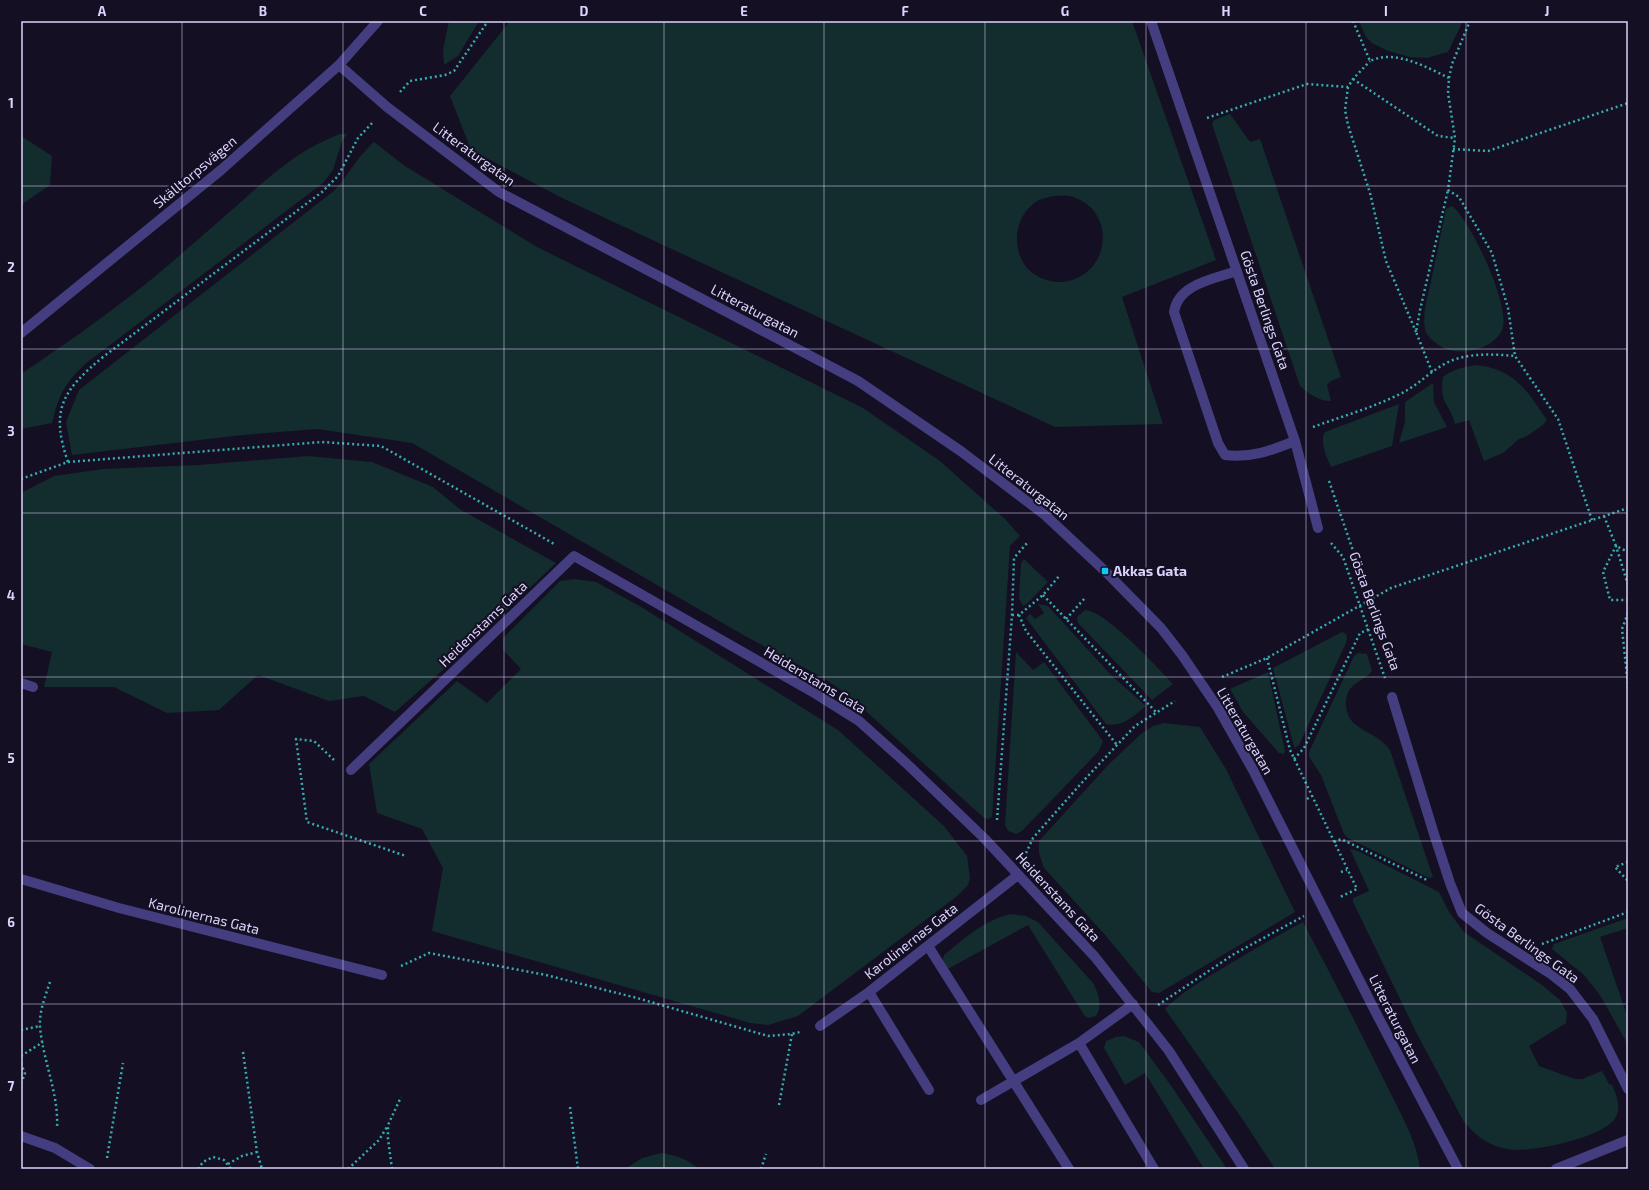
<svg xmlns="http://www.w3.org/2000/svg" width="1649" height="1190" viewBox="0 0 1649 1190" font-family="'Exo 2',sans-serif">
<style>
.green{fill:#132c2d;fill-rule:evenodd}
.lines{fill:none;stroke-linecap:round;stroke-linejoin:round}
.path{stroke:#36aeaf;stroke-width:2.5;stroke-dasharray:2 3;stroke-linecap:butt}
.minor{stroke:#443d80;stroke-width:10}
.grid{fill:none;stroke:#dbd4fd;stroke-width:1;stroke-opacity:0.55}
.poi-dot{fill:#0dc9f0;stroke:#140f23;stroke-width:1.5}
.labels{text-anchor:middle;stroke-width:4;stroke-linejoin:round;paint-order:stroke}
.street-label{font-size:14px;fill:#dbd4fd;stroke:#140f23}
.poi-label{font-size:14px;font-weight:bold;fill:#dbd4fd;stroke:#140f23;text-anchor:start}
.neatline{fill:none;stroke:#dbd4fd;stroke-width:1.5}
.grid-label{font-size:13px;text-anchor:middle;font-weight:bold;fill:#dbd4fd}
</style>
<rect width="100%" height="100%" fill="#140f23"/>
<path class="green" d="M449,21H479L458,56L444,65L443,50Z
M510,21H1132L1216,260L1122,297L1163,424L1055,427L564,199L471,150L450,96ZM1054,196C1059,196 1065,195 1069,196C1118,207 1112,277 1062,282C1049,283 1036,277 1027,268C1010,247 1015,213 1039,200C1044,198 1049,197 1054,196Z
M1359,21H1463L1448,52L1427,58L1410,57L1388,51L1372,43L1366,37Z
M1230,114L1250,142L1260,139L1341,377L1331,381L1327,385L1331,401C1321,402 1307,393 1300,386L1212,124L1214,120Z
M340,134H347L342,141L333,170L323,183L85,364C63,386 60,393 52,423L21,429V374C73,339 124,303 172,262C195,242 218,222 241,202C271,175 301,148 340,134Z
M21,136L52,156L50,185L21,205Z
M374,142L405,166L537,247L863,408L940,461L1005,519L1020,536L1010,546L992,817L988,819L983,817L848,695L825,679L745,636L412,443L317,429L243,435L72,455L66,422L79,390L335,190C349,174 358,156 374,142Z
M1452,206C1471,221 1512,308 1502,330C1495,348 1463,356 1446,349C1443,348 1439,345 1436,343C1431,339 1426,335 1425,329C1422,313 1428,296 1431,281C1436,257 1441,233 1446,209Z
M1477,365C1515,370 1527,390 1547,420L1543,425L1527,436L1519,439L1503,453L1484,461L1469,420L1455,424C1449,401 1439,405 1443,377C1453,369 1464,367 1477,365Z
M1433,383L1434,402L1447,427L1399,443L1405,422V402Z
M1399,404L1392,446L1331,467C1327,458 1319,441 1325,432Z
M308,456L372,462L433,487L461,510L556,563L453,661L395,712L364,696L329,701L258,675L219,710L167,713L114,687H44L52,652L21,644V493L54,476L103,469L198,465Z
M1024,559L1048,582L1027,604L1023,606L1019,598L1021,563Z
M575,579L596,582L643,608L838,730L944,826L967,856L970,878L968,885L956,897L798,1016L768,1025L750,1023L432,931L443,868L422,829L377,813L369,764L457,681L487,703L521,669L503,650V638L560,581Z
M1038,604L1048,606L1112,676L1146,706C1135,715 1122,728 1106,724L1026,618L1030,614L1035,619L1044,613Z
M1085,610C1105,610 1158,668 1173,684L1152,700L1078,623L1077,617Z
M1342,632L1346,634L1347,638L1346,643L1299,745L1295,748L1293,743L1273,668Z
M1016,652L1033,670L1044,662L1103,741L1099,751L1022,831L1016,834L1008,831L1005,825Z
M1358,653L1367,654L1372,671C1366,679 1356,681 1350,689C1343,699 1345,717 1356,725C1368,734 1381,737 1390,750L1433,877L1429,878L1348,838L1344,834L1321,775L1309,757V752L1354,656Z
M1268,672L1285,751L1284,754L1279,753L1243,712L1230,689Z
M1164,723L1200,727L1226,769L1295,912L1159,993L1152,992L1106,936L1044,868L1039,853V841L1109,764L1141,734L1153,726Z
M1350,849L1358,851L1439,892L1449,912L1464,932L1542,985L1560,1000L1567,1013L1566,1023L1529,1046L1539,1066L1575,1079H1582L1602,1071L1609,1084L1612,1085C1617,1096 1621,1106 1616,1117C1606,1137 1529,1154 1507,1149C1489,1146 1476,1136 1464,1122L1416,1032L1353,902V898L1369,891Z
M1010,914L1026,916L1038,922L1094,984C1098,994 1103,1006 1096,1016L1088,1018L1084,1015L1028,925L946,970L942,962L944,955C965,938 983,921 1010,914Z
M1628,918V928L1600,937L1628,1018V1045L1600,995L1584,975L1552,949L1554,944Z
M1303,922C1332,977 1361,1032 1388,1088C1400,1113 1417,1141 1420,1169H1275L1243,1120L1165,1009C1183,991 1206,978 1228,965C1253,950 1278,935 1303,922Z
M1124,1036L1139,1042L1172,1087L1227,1169H1204L1145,1073L1125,1085L1104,1048L1106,1041L1116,1037Z
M661,1153C675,1155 688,1159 699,1169H625L642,1158Z"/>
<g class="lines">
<path class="path" d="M1353,21L1370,61C1395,49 1426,67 1449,78L1448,93L1455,138L1448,190L1459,197L1492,253L1508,308L1515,356L1558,419L1592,520
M1449,78L1452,64L1470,21
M1353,79L1438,136L1455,138
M1348,87L1345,110L1348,125L1370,193L1386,261L1416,332
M400,92L410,81L445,75L454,71L488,21
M1207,118L1307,84L1348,87L1353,79L1370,61
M1453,149L1488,151L1628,103
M1432,372L1416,332L1420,310L1448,190
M1313,427C1343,416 1375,407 1404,392C1417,385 1428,374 1441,366C1463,352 1491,354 1515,356
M68,462C50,410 62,391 103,357L322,192L338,176L358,138L373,122
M21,479L68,462L322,442L381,446L556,545
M1329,481L1370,600
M1604,516L1616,546L1628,552
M1331,543L1343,557L1385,678
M1628,585L1616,546L1603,572L1610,600H1628
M1043,595L1156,712
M1628,613L1622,629L1628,685
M1012,615H1019L1043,595L1060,575
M1019,615L1026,631L1117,745
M1066,619L1085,598
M1267,658L1290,750L1357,889L1340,897
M1222,677L1267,658L1391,588L1628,508
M1294,759L1304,748L1360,633L1369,629
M334,760L314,741L296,739L307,822L406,856
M1307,799L1312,796
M997,820L1012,615L1014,558L1027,543
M1334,842L1341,839L1427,880
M1026,853L1033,838L1086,778L1135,726L1175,701
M1628,862L1615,867L1628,881
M1341,872L1347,870
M1542,944L1628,912
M401,966L429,953L546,975L637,998L768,1036L792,1034L800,1032
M50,982C45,997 39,1012 40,1027C43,1061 59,1094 57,1128
M1158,1005L1234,954L1304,916
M21,1030L40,1026
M243,1052L257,1152L262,1169
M21,1056L43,1042
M21,1063L25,1074L21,1083
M779,1105L792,1034
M570,1107L578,1169
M107,1158L123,1063
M228,1164L242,1156L257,1152
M198,1169L203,1162L213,1157L224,1160L231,1169
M348,1169L379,1140L388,1125
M392,1169L388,1139V1125L401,1097
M761,1169L766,1154"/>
<path class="minor" d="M1151,21L1295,441L1318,528
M339,65L387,107L499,192L858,381L962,452L1045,515L1105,571L1161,628L1182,655L1218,708L1253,770L1375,1011L1458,1169
M1237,271C1214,279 1178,284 1174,312L1218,443L1225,455C1252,458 1270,451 1295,441
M21,333L221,170L339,65L378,21
M21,683L33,687
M1392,697L1434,834L1450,883L1462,913L1487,933L1551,974L1570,989L1593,1019L1628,1089
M351,770L574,556L816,694L859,721L906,763L984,838L1095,957L1169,1051L1244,1169
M21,879L119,908L382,975
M928,946L1069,1169
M869,992L929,1090
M820,1026L869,992L1018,875
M1079,1043L1133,1004
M981,1100L1079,1043L1154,1169
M21,1136L55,1148L90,1169
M1556,1169L1628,1140"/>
</g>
<path class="grid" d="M182,21V1169M343,21V1169M504,21V1169M664,21V1169M824,21V1169M985,21V1169M1146,21V1169M1306,21V1169M1466,21V1169M21,186H1628M21,349H1628M21,513H1628M21,677H1628M21,841H1628M21,1004H1628"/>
<rect class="poi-dot" x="1101" y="567" width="8" height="8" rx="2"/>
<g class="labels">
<g class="street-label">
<text transform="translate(474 154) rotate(36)" y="5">Litteraturgatan</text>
<text transform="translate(195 172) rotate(-40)" y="5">Skälltorpsvägen</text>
<text transform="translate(1265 310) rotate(71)" y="5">Gösta Berlings Gata</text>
<text transform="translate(755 311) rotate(28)" y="5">Litteraturgatan</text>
<text transform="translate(1029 487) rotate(38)" y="5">Litteraturgatan</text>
<text transform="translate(1375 611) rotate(70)" y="5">Gösta Berlings Gata</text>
<text transform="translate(483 624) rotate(-44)" y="5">Heidenstams Gata</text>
<text transform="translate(815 680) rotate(31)" y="5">Heidenstams Gata</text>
<text transform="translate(1245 731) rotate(60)" y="5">Litteraturgatan</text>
<text transform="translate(1058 897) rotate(47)" y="5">Heidenstams Gata</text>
<text transform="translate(204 916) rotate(14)" y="5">Karolinernas Gata</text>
<text transform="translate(911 941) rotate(-38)" y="5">Karolinernas Gata</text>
<text transform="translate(1527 943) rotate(36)" y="5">Gösta Berlings Gata</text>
<text transform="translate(1395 1019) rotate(63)" y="5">Litteraturgatan</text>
</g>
<g class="poi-label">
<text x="1113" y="576">Akkas Gata</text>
</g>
</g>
<rect width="1649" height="1190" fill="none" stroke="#140f23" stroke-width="44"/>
<rect x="22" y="22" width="1605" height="1146" class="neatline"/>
<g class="grid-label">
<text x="102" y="16">A</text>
<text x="263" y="16">B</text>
<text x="423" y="16">C</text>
<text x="584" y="16">D</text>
<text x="744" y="16">E</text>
<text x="905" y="16">F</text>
<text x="1065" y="16">G</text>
<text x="1226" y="16">H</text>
<text x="1386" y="16">I</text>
<text x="1547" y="16">J</text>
<text x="11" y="108">1</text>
<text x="11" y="272">2</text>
<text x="11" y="436">3</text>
<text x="11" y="600">4</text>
<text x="11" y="763">5</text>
<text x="11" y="927">6</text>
<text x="11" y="1091">7</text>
</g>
</svg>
